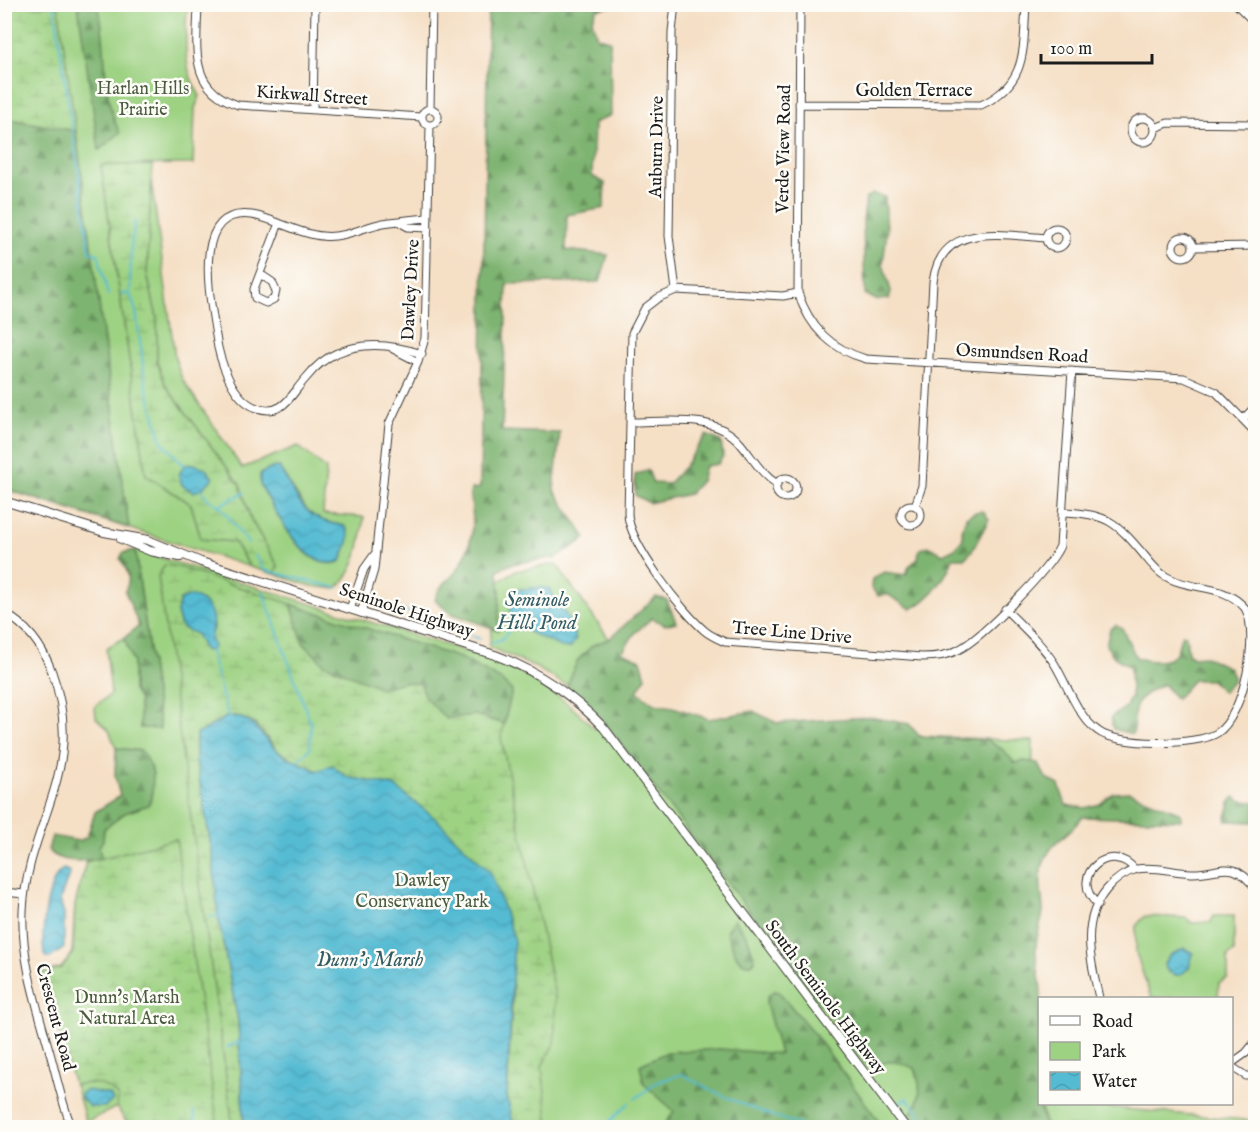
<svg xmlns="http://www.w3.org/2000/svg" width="1260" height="1132" viewBox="0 0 1260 1132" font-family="'IM FELL English',serif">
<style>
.green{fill:#9ed283;stroke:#5d7750;stroke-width:1.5;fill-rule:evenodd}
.forest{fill:url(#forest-firs);stroke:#4d6846;stroke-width:1.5}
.wetland{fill:url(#wetland-marsh);stroke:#5d7750;stroke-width:1.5;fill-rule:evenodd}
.water{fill:url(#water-waves);stroke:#386c78;stroke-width:1.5}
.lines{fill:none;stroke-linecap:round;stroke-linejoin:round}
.stream{stroke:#55bbd3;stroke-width:2}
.minor-casing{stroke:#3d3935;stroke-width:9}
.tertiary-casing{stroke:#3d3935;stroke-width:10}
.minor{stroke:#fff;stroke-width:7}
.tertiary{stroke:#fff;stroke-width:8}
.labels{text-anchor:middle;stroke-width:5;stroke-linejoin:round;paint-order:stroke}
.park-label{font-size:18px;fill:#4a5c40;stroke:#fdfcf7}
.street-label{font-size:18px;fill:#1c1c1c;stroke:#fdfcf7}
.water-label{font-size:20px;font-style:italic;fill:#335c65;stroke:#fdfcf7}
</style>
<defs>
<pattern id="forest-firs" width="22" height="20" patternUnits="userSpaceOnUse" patternTransform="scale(1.5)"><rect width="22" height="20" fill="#7eb471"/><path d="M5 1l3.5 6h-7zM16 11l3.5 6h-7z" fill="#66925c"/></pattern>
<pattern id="wetland-marsh" width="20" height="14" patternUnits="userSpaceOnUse" patternTransform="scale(1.5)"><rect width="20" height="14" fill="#9ed283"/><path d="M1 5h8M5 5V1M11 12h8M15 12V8" fill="none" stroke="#88b471"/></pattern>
<pattern id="water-waves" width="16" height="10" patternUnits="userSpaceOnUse" patternTransform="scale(1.5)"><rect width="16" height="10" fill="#55bbd3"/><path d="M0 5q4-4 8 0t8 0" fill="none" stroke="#49a0b5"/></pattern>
</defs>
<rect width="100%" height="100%" fill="#fdfcf7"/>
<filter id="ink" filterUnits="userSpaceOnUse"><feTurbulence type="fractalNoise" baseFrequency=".0167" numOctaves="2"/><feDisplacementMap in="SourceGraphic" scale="12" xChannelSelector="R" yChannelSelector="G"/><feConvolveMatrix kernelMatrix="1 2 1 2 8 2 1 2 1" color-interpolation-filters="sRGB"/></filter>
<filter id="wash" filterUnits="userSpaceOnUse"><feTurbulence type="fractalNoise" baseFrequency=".008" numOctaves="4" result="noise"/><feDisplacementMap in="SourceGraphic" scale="24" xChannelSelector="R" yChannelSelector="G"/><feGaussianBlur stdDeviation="1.35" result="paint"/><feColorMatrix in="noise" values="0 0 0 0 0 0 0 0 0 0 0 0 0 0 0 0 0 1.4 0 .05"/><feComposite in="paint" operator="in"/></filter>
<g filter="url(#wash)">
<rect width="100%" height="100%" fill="#f5dfc5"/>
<path class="green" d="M4,5H187C186,38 181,67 200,96L195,108L193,164L101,165L146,475L191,504L201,539L234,542L250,567L5,489Z
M151,178L175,358L182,379L242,468L298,446L326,469L323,514L364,517C361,543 357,571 336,589L311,586L274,574L278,566L251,520L240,485L166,386L157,362V318L147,274ZM279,467L310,516L326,523L345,526V551L341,561C306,578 273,507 260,484Z
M135,550L491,659C532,676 564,697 595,729L604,722L1033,741L1026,1127L130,1128L117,1107L86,1122L42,973L61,968L72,954L75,905L86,862L101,858L99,846L103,840L104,829L125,813L148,805L142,751L116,748L109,730L96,718L95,706L111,694L106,648L124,638L133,662V690L139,700L140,728H160Z
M556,564L609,639C585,648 577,663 567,686L537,668L489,647L492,629L498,630L499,581L515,571ZM541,587L537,635L514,625L511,603L516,590Z
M1145,916L1187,918L1192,923L1211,922L1214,916H1234V952L1228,956V978L1219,983L1218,998H1151L1136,953V926Z
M1040,1104H1072L1255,1121V1127H1046Z"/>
<path class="forest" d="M78,5H98C109,46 99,93 120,133L99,150Z
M488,5H618L597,9L592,20L597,37L610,40L611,115L594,123L592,176L605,183L604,208L567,215L566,250L608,255L600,282L507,284L502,431L560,433L554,490L586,538L554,559L551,558L511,564L498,570L500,593L498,630L450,613L435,600C440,584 444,585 454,574C472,551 476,523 470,495L471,489L480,488Z
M4,118L76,131L129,528L5,489Z
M873,194L885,197L887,232L883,264L891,291L889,299L876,300L865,294L863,220L866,198Z
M706,435L721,441L723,456L718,464L705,466L701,481L689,494L649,503L635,495V475L648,470L653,483L668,484L684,467Z
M983,511L989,519L972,551L965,558H953C947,577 930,600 911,609L887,594L878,596L871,588L872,579L884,572L906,575L909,566L918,559L919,550L928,546L943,554L955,548L963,539L962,531L966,517L975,512Z
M135,550L160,729L140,728L139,700L133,690V662L124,638L139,626L125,591C132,579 127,569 120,559L123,553Z
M656,597L667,600L676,622L665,625L652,618L635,633L622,652L641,660L646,677L637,691L654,704L673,707L709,719L753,711L777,723L869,717L909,724L920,737L987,740L1002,749L1015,763L1024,761L1038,763L1046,778L1059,785L1066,805L1085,808L1100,804L1113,793L1129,792L1181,813V820L1082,817C1068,838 1044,843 1041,875C1039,884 1043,900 1043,911C1042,923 1036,935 1036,947C1035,964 1042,981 1041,997C1038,1029 1033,1098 1046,1127H920L908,1117C922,1100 922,1089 915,1069C898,1060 887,1060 870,1068L604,722L567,686L577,661L593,645L609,639Z
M291,604L460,658L501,680L512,691L504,724L475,715L446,719L405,682L381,689L324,664L303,643Z
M1116,625L1122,628L1136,657C1145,661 1169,665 1176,653C1179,648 1179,640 1182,634L1186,635L1188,654L1193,657L1205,656L1229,668L1234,679L1223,692L1211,680H1193L1176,699L1163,684C1146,693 1134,698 1134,720C1134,726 1136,728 1132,734L1113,729L1111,717L1126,707L1131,695L1130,667L1114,657L1106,645L1110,629Z
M116,748L142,751L153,773L152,798L148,805L125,813L104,829L103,840L99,847L101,858C85,862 60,864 48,850L52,836L79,841L87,837L95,812L120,796L115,776Z
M1235,797L1241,801L1255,802V822L1227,821L1226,817L1231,800Z
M734,919L748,938L755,960L752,964C736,967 731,942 726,931Z
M774,991L779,992L816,1036L883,1127H663L674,1111L644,1084L640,1065L667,1052L720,1049L780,1054L766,1003L768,996Z"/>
<path class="wetland" d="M4,5H58L76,131L5,118Z
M101,165H152L147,274L157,318V362L166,386L240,485L251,520L278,566L274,574L250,567L234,542L201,539L191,504L146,475Z
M165,565L178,567L291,604L303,643L324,664L381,688L405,682L421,684L424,696L446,719L475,715L504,724L501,738L555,996V1042L542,1066L549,1127H514L507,1097L513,985L394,786L347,777L332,766L317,771L279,752L255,724L237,716H228L196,735V760L213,858L218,916L238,1021L244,1127H233L158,576ZM180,600L214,626L204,650L196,633L181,627L177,612Z
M176,839L218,1127H130L117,1107L118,1097C108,1083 90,1081 74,1085L42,973L61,968L73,954L75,905L86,862Z"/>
<path class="water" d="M194,464L205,468L213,478L202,489L193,492L182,485L179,475L184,465Z
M274,467H279C301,502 301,519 345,526C354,537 345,549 341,561C305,576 274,508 260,484V474Z
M541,587L549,589L568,618L576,639L570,648L561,647L514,625C508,614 509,601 516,590Z
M191,596C213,603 216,618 210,639L214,646L210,651L204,650L196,634L181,627L177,612L180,600Z
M228,716C255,716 260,737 279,752C289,760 305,764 317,771L332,765L347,777L394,786L435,818L491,873L514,938L507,1097L514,1127H244L238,1021L218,916L213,858L196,760V735Z
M64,869L70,872L60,900L64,914V948L50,958H46C38,945 47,875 64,869Z
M1184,948L1193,953L1189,968L1180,975C1172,975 1166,972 1164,964L1170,955Z
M88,1090L110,1095L113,1100L105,1107H90L81,1098L82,1092Z"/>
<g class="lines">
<path class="stream" d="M54,4L90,252L98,254L108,295
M130,293L131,247L135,221
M122,294L130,293L136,312L146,386L162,442L186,467
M201,489L208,499L220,506L248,543
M220,505L244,493
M255,555L264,570L338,588
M263,592L311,724L310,749L298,760
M381,602L480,639
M491,643L502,639L514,625
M210,651L228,716
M208,917L218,916
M227,1047L239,1042
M635,1099L657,1082L682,1074C722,1098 766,1115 810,1128
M900,1103L906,1098L918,1111L926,1128
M194,1111L196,1128
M603,1128L629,1103
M878,1128L879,1125"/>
</g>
</g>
<g filter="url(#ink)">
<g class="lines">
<g class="minor-casing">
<path id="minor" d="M198,4C197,48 188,89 238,105L421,117
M675,4L672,32L669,236L676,290
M800,4L798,293C810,328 831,349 866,359L1184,378L1216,392L1256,433
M1236,4L1256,24
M799,104L981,105C1028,83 1023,50 1026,4
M422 117a8 8 0 1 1 16 0a8 8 0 1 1-16 0Z
M430,109L432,4
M313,110L315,4
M1131 130a12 12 0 1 1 24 0a12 12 0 1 1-24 0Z
M1155,128L1168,123L1256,124
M401,223L408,227L428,228
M1046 238a10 10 0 1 1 20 0a10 10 0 1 1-20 0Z
M1173 247a10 10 0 1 1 20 0a10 10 0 1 1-20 0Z
M1193,247L1256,246
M260,274L272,282L276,291L274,299L266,303L255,298L254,289L279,223
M798,293L783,296L676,290L658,298L645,308L632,333L628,514C629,543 682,612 705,631C711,636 718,639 725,642L922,657C935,657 947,656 958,650C982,638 1049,570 1060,546L1072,371
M393,349L418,362
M422,354C395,345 364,341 337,353C325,358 314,368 306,378C291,394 284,417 257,408C232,400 219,359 216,336C211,302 189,206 252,215C276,219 298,234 322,236C343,239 363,227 383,223C398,221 413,219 428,218
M1243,419L1256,406
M630,422C665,422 715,413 740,443C752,457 761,474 777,484
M776 488a10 10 0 1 1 20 0a10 10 0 1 1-20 0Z
M901 515a10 10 0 1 1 20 0a10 10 0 1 1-20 0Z
M915,506L922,486L933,282C941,221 1001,235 1046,238
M350,609L364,569L374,555
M1005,609C1022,626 1041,643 1054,663C1067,684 1077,716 1098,731C1117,746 1197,746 1217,733C1244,716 1260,634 1245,608C1223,582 1188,592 1162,574C1155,569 1149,561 1144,555C1116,522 1108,514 1065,512
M4,613C28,626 43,647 52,672C88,771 27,822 23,911C21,960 37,1006 50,1053C57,1078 62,1104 72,1128
M361,613L374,570L389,424L418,362L425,338L430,126
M4,892L24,894
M1098,905C1065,874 1114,840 1135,870
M1099,998C1091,961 1079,922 1107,889C1115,880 1125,872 1137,869C1155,866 1173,872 1191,873C1222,874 1231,856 1256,889
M1232,1063L1246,1053L1256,1041
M1232,1067L1246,1076H1256"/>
</g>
<g class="tertiary-casing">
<path id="tertiary" d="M4,501L104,532L148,540L201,562L495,655C538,671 572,694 604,728L906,1128
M121,539L150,551L180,557"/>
</g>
<use href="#minor" class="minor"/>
<use href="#tertiary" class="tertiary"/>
</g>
</g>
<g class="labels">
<g class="park-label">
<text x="143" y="94">Harlan Hills<tspan x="143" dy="21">Prairie</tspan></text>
<text x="422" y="886">Dawley<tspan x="422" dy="21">Conservancy Park</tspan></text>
<text x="127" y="1003">Dunn's Marsh<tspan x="127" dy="21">Natural Area</tspan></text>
</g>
<g class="street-label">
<text x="914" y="96">Golden Terrace</text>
<text transform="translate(312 95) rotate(4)" y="6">Kirkwall Street</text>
<text transform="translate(656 147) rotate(-89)" y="6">Auburn Drive</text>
<text transform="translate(783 149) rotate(-89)" y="6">Verde View Road</text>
<text transform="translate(410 290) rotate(-87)" y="6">Dawley Drive</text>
<text transform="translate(1022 353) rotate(3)" y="6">Osmundsen Road</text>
<text transform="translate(407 610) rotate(18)" y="6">Seminole Highway</text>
<text transform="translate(792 632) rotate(5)" y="6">Tree Line Drive</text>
<text transform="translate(826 997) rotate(53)" y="6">South Seminole Highway</text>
<text transform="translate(56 1017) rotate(75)" y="6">Crescent Road</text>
</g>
<g class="water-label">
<text x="537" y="606">Seminole<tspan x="537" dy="23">Hills Pond</tspan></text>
<text x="370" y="966">Dunn's Marsh</text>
</g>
</g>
<rect width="1260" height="1132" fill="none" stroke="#fdfcf7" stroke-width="24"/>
<rect x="1038" y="997" width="195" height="108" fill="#fdfcf7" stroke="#a3a29f" stroke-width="1.5"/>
<rect x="1050" y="1016" width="30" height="9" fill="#ffffff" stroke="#a3a29f" stroke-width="1.5"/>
<text x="1092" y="1027" font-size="18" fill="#1c1c1c">Road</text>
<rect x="1050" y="1042" width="30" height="18" fill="#9ed283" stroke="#a3a29f" stroke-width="1.5"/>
<text x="1092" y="1057" font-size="18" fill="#1c1c1c">Park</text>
<rect x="1050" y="1072" width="30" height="18" fill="url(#water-waves)" stroke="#a3a29f" stroke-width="1.5"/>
<text x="1092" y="1087" font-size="18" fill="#1c1c1c">Water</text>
<path d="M1041 54v9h111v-9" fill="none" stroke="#1c1c1c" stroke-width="3"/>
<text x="1050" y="54" font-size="18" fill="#1c1c1c" stroke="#fdfcf7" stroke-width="4.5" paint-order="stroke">100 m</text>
</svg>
